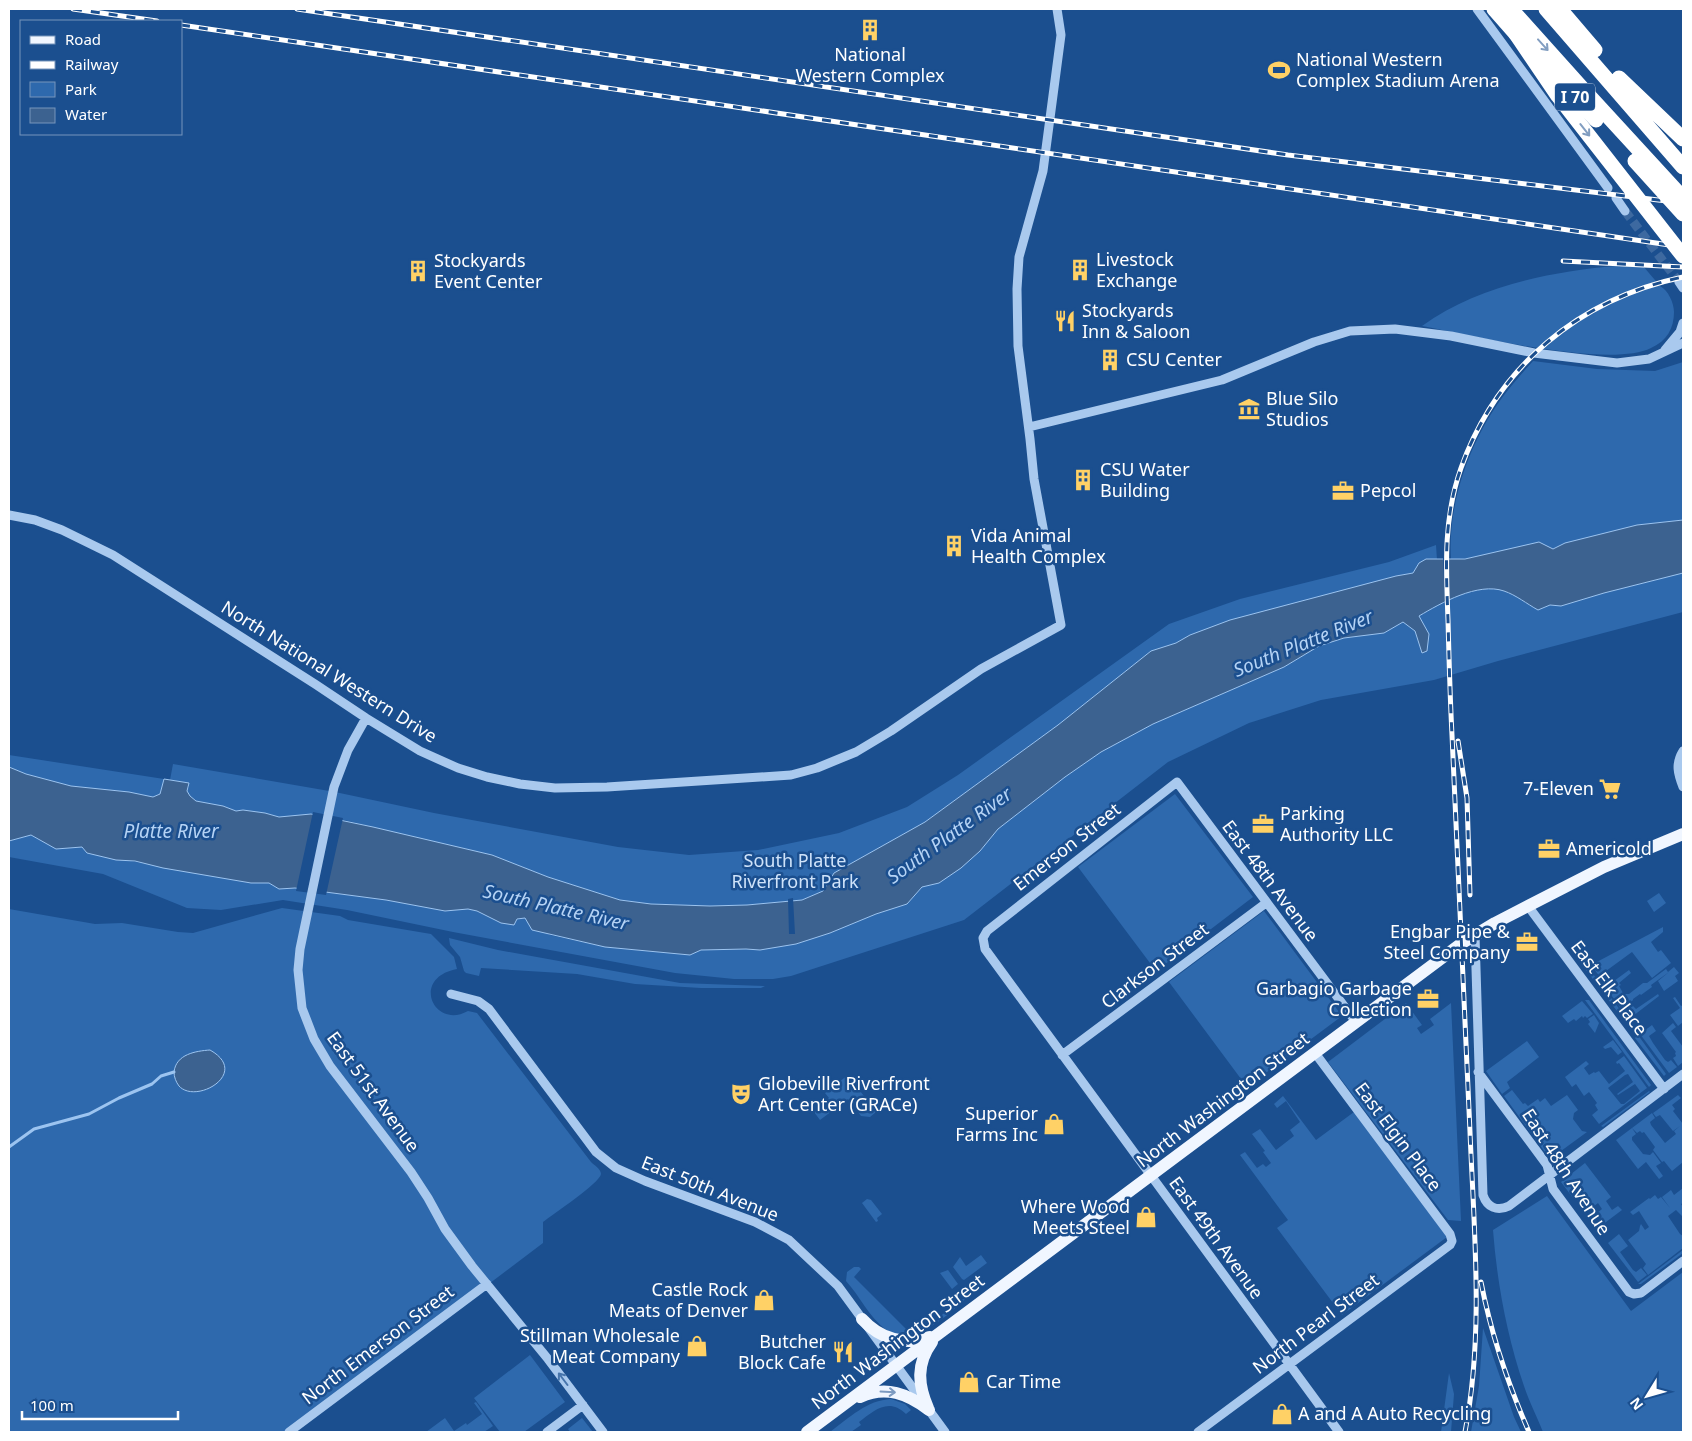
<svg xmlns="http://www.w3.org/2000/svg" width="1692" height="1441" viewBox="0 0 1692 1441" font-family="'Noto Sans',sans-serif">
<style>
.green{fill:#2e69ad;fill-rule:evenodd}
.water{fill:#3c6290;stroke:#9cc4f0}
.pier{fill:#1b4f8f}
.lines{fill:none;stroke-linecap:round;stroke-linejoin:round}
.stream{stroke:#9cc4f0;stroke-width:3}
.minor-tunnel{stroke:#3d69a0;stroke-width:9;stroke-dasharray:9 4.5;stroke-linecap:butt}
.minor{stroke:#a9c9ee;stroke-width:9}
.major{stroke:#f0f6ff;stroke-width:12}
.highway{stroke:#fff;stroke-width:15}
.rail-casing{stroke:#fff;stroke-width:5}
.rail{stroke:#1b4f8f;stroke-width:3;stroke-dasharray:9;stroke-linecap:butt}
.highway-bridge{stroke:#fff;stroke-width:15}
.oneway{stroke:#829ec1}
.oneway2{stroke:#4674ac}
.oneway3{stroke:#7b9ac1}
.labels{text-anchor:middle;stroke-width:5;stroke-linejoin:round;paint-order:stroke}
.shield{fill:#1b4f8f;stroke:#bbcadd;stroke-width:1}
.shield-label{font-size:16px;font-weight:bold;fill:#fff}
.poi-label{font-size:18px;fill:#fff;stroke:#1b4f8f;text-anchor:start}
.street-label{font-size:18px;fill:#fff;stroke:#1b4f8f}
.park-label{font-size:18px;fill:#cfe3fa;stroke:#1b4f8f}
.water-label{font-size:19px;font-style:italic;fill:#b5d3f5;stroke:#1b4f8f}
</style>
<rect width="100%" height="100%" fill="#1b4f8f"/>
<path class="green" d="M1615,266H1643L1660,286C1668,290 1674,303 1674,312C1674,328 1667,341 1651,348C1609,369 1471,335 1422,326C1477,286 1549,272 1615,266Z
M1533,361L1597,369L1655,371L1683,362V520L1637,525L1566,543L1553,549L1451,560C1448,514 1462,466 1484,426C1497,402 1515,381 1533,361Z
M1436,545L1437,560L1426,559L1413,573L1396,576L1190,635L1176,643L1151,651L1058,725L925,822L834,873L823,891L802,900L747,905L710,906L651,904L620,900L548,877L492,855L373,827L344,820L279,817L265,813L243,810L236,811L223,806L196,801L190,797L187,791L189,786L170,780L173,764L335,792L434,813L618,847L689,855L758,850L839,833L907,807L958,775L1169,624L1240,599L1389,562Z
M1683,573V612L1498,661L1434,680L1321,700L1249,723L1168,762L964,920L791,976L773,979H734L675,973L453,932L347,910L283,900L221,910L187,908L103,874L9,857V841L31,835C48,846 61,849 82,847L87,853L251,883H269L279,889L295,888L386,900L445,911L468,909L477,911L501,923L525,918L550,935L605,947L690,955L701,950L746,949L760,950L796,944L830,933L876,914L907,904L922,887L939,883L980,851L998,829L1065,777L1101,752L1153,724L1284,667L1319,646L1344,638L1384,633L1403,622L1415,631L1422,653L1419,616C1441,603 1478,582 1504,591C1516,595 1527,604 1538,610L1550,605L1561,606L1604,593Z
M9,755L164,779L160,794L153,797L129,792L71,786L26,774L9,767Z
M1175,794L1253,897L1156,971L1078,867Z
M1659,893L1666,903L1654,912L1647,901Z
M282,908L340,916L348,920L431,934L454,957L457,969C410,978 434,1030 468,1011L477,1013L591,1162C594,1165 601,1169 601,1174C600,1183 552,1215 543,1222V1243L293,1432H9V909L95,924L122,923L178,932L193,933Z
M1264,911L1342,1016L1247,1087L1169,982Z
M1663,927V932L1651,942L1658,952L1661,950L1671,963L1652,978L1632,952L1606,971L1603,981L1591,965Z
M449,938L498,950L680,983L765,986L761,988H701L635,984L577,974L481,968L479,976L466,973L464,971L460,957L450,945Z
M1587,966L1627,1019H1623L1586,970Z
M1674,967L1679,973L1675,976L1678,981L1664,991L1658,981L1669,972L1651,985L1652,987L1641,995L1640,994L1633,999V1000L1631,1002L1633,1005L1623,1012L1615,1001L1624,994H1629L1643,983H1647L1666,969L1668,972Z
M1629,970L1631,973L1619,983L1621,985L1619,986L1623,993L1615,1000L1603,985L1607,972L1614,981Z
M1658,994L1659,996L1629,1019L1624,1013L1633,1006L1636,1009Z
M1675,997L1681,1006L1683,1005V1022L1678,1026L1670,1015L1680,1008L1673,998Z
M1585,1000H1589L1651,1085L1649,1087Z
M1582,1001L1593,1014L1587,1018L1585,1016L1583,1018L1582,1016L1576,1021L1574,1019L1568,1023L1562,1016Z
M1406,1003L1422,1025L1417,1028L1421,1034L1434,1025L1430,1019L1451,1003L1461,1221L1448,1220L1328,1062Z
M1594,1015L1599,1023L1595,1033L1588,1024L1590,1022L1588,1019Z
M1673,1023L1676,1027L1671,1031L1683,1047V1062L1678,1066L1673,1058L1676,1056L1675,1053L1676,1052L1662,1033Z
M1652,1025L1656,1031L1649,1036L1653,1043L1665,1060L1668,1062L1671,1060L1677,1067L1669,1073L1640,1034Z
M1638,1035L1666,1074L1664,1076L1635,1038Z
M1613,1040L1622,1052L1618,1055L1611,1047L1605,1049L1603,1047Z
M1527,1041L1539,1057L1507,1082L1510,1088L1502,1094L1486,1071Z
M1624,1056L1647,1088L1599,1124L1592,1115L1598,1110L1595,1105L1597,1103L1589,1092L1584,1096L1576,1084L1572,1087L1565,1077L1586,1061L1589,1064L1584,1068L1589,1075L1594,1072L1595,1073L1599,1071L1609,1084L1625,1071L1619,1063L1617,1064L1616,1062ZM1628,1074L1633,1082L1617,1094L1618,1095L1635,1084L1640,1091L1624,1104H1621L1608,1088L1625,1075Z
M848,1075L876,1112L870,1117L861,1116L848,1099L820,1120L814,1112L818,1109L817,1107L829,1098L825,1093Z
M1512,1090L1523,1104L1525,1103L1528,1106L1538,1099L1540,1102L1545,1098L1551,1106L1567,1095L1578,1110L1574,1113L1573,1119L1582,1131L1587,1132L1550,1159L1504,1096Z
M1649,1091L1650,1092L1603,1127L1601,1126Z
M1678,1095L1681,1098L1672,1105L1675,1109L1673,1111L1683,1124V1162L1672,1171L1664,1161L1662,1162L1653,1150L1655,1147L1644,1132L1642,1133L1640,1131L1637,1133L1632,1128L1652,1113L1655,1118L1650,1122L1651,1125L1665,1143L1676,1134L1674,1131L1680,1126L1673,1131L1660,1115L1656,1117L1653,1113Z
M1283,1096L1316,1140L1354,1112L1447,1237L1342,1315L1277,1228L1288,1220L1240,1155L1245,1152L1257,1168L1263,1164L1266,1167L1271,1163L1263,1152L1265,1151L1252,1134L1260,1129L1276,1150L1294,1136L1290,1130L1300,1122L1286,1101L1277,1108L1274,1104Z
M1632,1128L1636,1134L1632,1137V1140L1643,1154L1650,1155L1653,1152L1661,1163L1656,1166L1663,1176L1659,1179L1646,1162L1638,1169L1616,1140Z
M1585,1163L1611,1197L1606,1201L1612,1210L1618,1206L1622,1210L1598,1228L1591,1218L1602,1209L1598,1203L1588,1211L1581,1202L1573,1198L1561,1182Z
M1683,1188V1203L1681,1204L1683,1207V1217L1676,1210L1668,1216L1680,1234L1683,1236V1248L1648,1275L1643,1268L1646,1264L1628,1240L1639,1231L1640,1226L1641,1224L1645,1230L1649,1227L1639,1211L1633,1215L1630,1212L1649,1198L1650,1199L1655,1195L1658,1199L1661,1197L1670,1208L1662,1197L1671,1190L1674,1195Z
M1547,1196L1631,1311L1683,1272V1432H1543C1537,1417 1529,1401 1524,1386C1507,1336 1497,1283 1493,1230Z
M867,1199L871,1200L882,1214L877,1218L878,1221L876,1222L862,1203Z
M1619,1234L1628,1246L1620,1252L1633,1270L1636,1272L1641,1268L1647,1275L1638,1282L1608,1243Z
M1683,1250V1253L1641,1284H1638Z
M981,1255L987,1263L964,1280L962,1279L953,1267L960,1257L966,1266Z
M854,1267H859L861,1269L854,1277L908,1331L915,1326L920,1329L934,1321L981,1285V1287C975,1293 965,1298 960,1304C942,1320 910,1348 885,1329C870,1318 859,1295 846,1281L847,1272Z
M948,1270L958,1284L952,1289L940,1273Z
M1483,1328L1514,1417L1521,1432H1471L1479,1386Z
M530,1355L565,1402L524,1432H500L474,1398Z
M1449,1373L1454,1394L1451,1432H1441Z
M891,1399L905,1404L911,1410L906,1414C888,1397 874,1411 859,1422L861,1425L851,1432H830C849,1418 867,1400 891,1399Z
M476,1402L493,1426L484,1432H426L445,1418L454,1431L466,1423L467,1425L482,1414L474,1403Z
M582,1418L593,1432H570L568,1429Z"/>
<path class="water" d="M1683,520V573L1604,593L1561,606L1550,605L1538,610C1527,604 1516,595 1504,591C1478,582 1441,603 1419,616L1429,634L1427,651L1422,653L1415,631L1403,622L1384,633L1344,638L1319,646L1284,667L1153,724L1101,752L1065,777L998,829L980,851L961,868L939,883L922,887L907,904L876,914L830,933L796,944L760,950L746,949L701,950L690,955L605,947L532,930L525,918L517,919L514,925L501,923L477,911L468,909L445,911L386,900L295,888L279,889L269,883H251L163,868L135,861L116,860L87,853L82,847L56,849L31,835L9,841V767L26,774L71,786L129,792L153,797L160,794L164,779L189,783L187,791L190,796L196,801L223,806L236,811L243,810L265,813L279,817L311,814L373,827L492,855L548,877L620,900L651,904L710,906L747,905L802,900L823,891L834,873L925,822L1058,725L1151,651L1176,643L1190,635L1230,620L1396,576L1413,573L1419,563L1426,559H1465L1539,542L1553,549L1565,543L1637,525Z
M210,1050C251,1073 196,1105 179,1086C176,1082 174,1077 174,1072C176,1054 196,1051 210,1050Z"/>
<path class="pier" d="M1443,557H1448L1449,603L1445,605Z
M313,812L343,818L326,895L296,891Z
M793,898L795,934H789L788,899Z"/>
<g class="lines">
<path class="stream" d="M9,1147L34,1129L89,1114L119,1098L152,1084L161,1076L174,1072"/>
<path class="minor-tunnel" d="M1625,211L1679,282"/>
<path class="minor" d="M1477,9L1608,188
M1616,198L1625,211
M1679,282L1683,288
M1665,350L1680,332L1683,323
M1029,427L1222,380L1314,342L1350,331L1395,329L1451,336L1534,353L1617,363L1649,359L1683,343
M9,515L35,520L62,530L113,555L315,684L366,718L420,751L458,768L487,777L520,784L555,788L607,787L791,775L817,768L856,752L891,731L981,669L1061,625L1034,479L1030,439L1018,346L1017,289L1019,257L1043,171L1061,35L1057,9
M366,718L348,750L334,787L300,949L298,970L302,1008L314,1039L330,1066L411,1172L428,1198L445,1229L472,1266L548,1359L603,1432
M1683,751C1675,764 1678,774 1683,787
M1528,906L1664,1089
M1475,936L1483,1195C1487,1207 1497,1212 1509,1206L1683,1074
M451,994L478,1001L489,1009L596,1152L616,1168L645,1181L755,1222L789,1240L838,1286L945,1432
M1062,1055L1266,903
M1478,1072L1547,1165L1553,1189L1629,1292L1634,1294L1641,1293L1683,1261
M289,1432L487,1284
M547,1432L583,1405
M1198,1432L1450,1245L1452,1241L1450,1234L1315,1053
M1339,1432L985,949L983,938L987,931L1177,782L1356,1022"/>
<path class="major" d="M862,1319C880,1339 905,1346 930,1337
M860,1397C886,1385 908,1394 929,1410
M928,1408C918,1385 916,1364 932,1342
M807,1432L1462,943L1495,923L1604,867L1683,834"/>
<path class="highway" d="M1494,9L1516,34L1596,120
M1511,9L1581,87L1683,198
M1546,9L1683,167
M1560,9L1595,50
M1619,78L1683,139"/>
<g class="rail-casing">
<path id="rail" d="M73,9L157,21
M297,9L1288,155L1683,203
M181,25L1683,247
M1563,261L1683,267
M1458,741L1467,798L1470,895
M1481,1282C1491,1334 1508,1384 1529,1432
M1465,1432C1484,1333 1474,1232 1470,1132C1464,1000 1458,868 1452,735C1450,697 1449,659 1448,620C1446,567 1443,519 1461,468C1497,367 1579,299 1683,277"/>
</g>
<use href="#rail" class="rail"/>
<path class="highway-bridge" d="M1516,34L1558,96L1683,256
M1635,161L1683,214"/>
</g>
<defs><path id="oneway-shaft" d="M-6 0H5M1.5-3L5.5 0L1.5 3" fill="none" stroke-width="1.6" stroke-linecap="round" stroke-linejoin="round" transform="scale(1.25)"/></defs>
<g class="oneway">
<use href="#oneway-shaft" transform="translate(1543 45) rotate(48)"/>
<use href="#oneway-shaft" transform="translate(1585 130) rotate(52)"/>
</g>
<use class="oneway2" href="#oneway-shaft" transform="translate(563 1379) rotate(-127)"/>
<use class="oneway3" href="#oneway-shaft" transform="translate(888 1392) rotate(3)"/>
<defs>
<g id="building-bare" transform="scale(1.725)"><path d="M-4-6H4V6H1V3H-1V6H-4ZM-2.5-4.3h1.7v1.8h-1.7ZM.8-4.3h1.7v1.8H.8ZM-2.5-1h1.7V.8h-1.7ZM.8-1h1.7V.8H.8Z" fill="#ffd166" stroke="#1b4f8f" stroke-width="2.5" paint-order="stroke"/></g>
<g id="stadium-bare" transform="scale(1.725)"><path d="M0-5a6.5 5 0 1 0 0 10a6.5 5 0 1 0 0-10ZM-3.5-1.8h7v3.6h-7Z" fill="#ffd166" stroke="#1b4f8f" stroke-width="2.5" paint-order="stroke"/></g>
<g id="restaurant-bare" transform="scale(1.725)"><path d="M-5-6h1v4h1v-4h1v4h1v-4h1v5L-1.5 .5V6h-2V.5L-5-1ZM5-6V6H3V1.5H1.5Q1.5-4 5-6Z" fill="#ffd166" stroke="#1b4f8f" stroke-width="2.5" paint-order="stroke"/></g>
<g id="museum-bare" transform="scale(1.725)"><path d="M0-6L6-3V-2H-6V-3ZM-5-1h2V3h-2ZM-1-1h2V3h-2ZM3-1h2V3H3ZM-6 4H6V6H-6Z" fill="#ffd166" stroke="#1b4f8f" stroke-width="2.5" paint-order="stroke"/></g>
<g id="office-bare" transform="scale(1.725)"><path d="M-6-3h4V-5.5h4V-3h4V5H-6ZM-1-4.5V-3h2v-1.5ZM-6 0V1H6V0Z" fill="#ffd166" stroke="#1b4f8f" stroke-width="2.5" paint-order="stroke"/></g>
<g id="supermarket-bare" transform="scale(1.725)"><path d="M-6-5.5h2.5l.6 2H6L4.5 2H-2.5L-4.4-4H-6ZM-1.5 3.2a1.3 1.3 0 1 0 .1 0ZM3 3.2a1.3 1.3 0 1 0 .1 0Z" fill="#ffd166" stroke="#1b4f8f" stroke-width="2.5" paint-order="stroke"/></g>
<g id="theatre-bare" transform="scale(1.725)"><path d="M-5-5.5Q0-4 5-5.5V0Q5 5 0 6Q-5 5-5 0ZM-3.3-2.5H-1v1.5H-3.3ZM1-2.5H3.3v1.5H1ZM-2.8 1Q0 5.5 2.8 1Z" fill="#ffd166" stroke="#1b4f8f" stroke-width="2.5" paint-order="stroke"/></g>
<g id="shop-bare" transform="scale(1.725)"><path d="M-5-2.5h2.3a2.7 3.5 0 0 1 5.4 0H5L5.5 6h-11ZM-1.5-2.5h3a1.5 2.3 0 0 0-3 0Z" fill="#ffd166" stroke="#1b4f8f" stroke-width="2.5" paint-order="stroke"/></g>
</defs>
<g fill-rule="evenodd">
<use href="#building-bare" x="870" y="30"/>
<use href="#stadium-bare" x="1279" y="70"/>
<use href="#building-bare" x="1080" y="270"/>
<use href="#building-bare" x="418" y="271"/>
<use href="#restaurant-bare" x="1065" y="321"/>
<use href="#building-bare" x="1110" y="360"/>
<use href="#museum-bare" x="1249" y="409"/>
<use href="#building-bare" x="1083" y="480"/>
<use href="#office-bare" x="1343" y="491"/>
<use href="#building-bare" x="954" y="546"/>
<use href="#supermarket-bare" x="1610" y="789"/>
<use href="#office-bare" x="1263" y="824"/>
<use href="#office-bare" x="1549" y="849"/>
<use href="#office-bare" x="1527" y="942"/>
<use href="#office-bare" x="1428" y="999"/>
<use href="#theatre-bare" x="741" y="1094"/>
<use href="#shop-bare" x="1054" y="1124"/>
<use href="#shop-bare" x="1146" y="1217"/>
<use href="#shop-bare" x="764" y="1300"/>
<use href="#shop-bare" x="697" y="1346"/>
<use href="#restaurant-bare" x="843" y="1352"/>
<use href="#shop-bare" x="969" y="1382"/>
<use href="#shop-bare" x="1282" y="1414"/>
</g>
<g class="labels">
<rect class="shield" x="1555" y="83.5" width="40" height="27" rx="4"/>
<g class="shield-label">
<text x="1575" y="103">I 70</text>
</g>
<g class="poi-label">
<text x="870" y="61" text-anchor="middle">National<tspan x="870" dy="21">Western Complex</tspan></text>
<text x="1296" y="66">National Western<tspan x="1296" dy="21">Complex Stadium Arena</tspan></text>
<text x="1096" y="266">Livestock<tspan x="1096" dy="21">Exchange</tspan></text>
<text x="434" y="267">Stockyards<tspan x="434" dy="21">Event Center</tspan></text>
<text x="1082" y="317">Stockyards<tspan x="1082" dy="21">Inn &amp; Saloon</tspan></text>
<text x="1126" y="366">CSU Center</text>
<text x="1266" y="405">Blue Silo<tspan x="1266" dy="21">Studios</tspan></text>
<text x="1100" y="476">CSU Water<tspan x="1100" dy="21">Building</tspan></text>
<text x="1360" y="497">Pepcol</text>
<text x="971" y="542">Vida Animal<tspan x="971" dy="21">Health Complex</tspan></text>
<text x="1594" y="795" text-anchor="end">7-Eleven</text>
<text x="1280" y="820">Parking<tspan x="1280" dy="21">Authority LLC</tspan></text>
<text x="1566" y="855">Americold</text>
<text x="1510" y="938" text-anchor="end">Engbar Pipe &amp;<tspan x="1510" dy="21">Steel Company</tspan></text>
<text x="1412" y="995" text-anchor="end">Garbagio Garbage<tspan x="1412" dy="21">Collection</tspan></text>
<text x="758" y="1090">Globeville Riverfront<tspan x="758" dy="21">Art Center (GRACe)</tspan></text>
<text x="1038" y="1120" text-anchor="end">Superior<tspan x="1038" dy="21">Farms Inc</tspan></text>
<text x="1130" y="1213" text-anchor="end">Where Wood<tspan x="1130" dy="21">Meets Steel</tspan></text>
<text x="748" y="1296" text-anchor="end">Castle Rock<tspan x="748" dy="21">Meats of Denver</tspan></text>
<text x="680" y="1342" text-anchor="end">Stillman Wholesale<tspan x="680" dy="21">Meat Company</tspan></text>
<text x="826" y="1348" text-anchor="end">Butcher<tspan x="826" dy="21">Block Cafe</tspan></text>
<text x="986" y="1388">Car Time</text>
<text x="1298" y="1420">A and A Auto Recycling</text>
</g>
<g class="street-label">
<text transform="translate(329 672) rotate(32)" y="6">North National Western Drive</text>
<text transform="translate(1067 847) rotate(-38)" y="6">Emerson Street</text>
<text transform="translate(1270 881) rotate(53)" y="6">East 48th Avenue</text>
<text transform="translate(1155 966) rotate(-37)" y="6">Clarkson Street</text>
<text transform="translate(1609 988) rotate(53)" y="6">East Elk Place</text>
<text transform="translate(373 1092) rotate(54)" y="6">East 51st Avenue</text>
<text transform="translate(1223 1100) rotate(-37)" y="6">North Washington Street</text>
<text transform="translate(1398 1137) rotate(53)" y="6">East Elgin Place</text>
<text transform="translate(1566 1172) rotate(57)" y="6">East 48th Avenue</text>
<text transform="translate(710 1189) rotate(22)" y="6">East 50th Avenue</text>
<text transform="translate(1216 1238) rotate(54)" y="6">East 49th Avenue</text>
<text transform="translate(1316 1324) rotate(-37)" y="6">North Pearl Street</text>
<text transform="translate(898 1342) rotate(-37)" y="6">North Washington Street</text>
<text transform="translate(378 1345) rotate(-37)" y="6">North Emerson Street</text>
</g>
<g class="park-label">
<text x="795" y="867">South Platte<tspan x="795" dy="21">Riverfront Park</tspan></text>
</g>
<g class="water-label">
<text transform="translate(1303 643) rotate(-22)" y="7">South Platte River</text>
<text x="171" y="838">Platte River</text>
<text transform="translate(949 835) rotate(-36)" y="7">South Platte River</text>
<text transform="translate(556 907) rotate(13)" y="7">South Platte River</text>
</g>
</g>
<rect width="1692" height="1441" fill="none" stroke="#ffffff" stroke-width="20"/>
<rect x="20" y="20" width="162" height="115" fill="#1b4f8f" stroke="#7695bc"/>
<rect x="30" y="36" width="25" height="8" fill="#f0f6ff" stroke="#7695bc"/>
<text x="65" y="45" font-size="15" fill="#ffffff">Road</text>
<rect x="30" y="61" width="25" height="8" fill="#ffffff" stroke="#7695bc"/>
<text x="65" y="70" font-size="15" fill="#ffffff">Railway</text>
<rect x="30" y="82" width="25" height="15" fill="#2e69ad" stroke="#7695bc"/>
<text x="65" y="95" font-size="15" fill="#ffffff">Park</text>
<rect x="30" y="108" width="25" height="15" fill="#3c6290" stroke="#7695bc"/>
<text x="65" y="120" font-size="15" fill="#ffffff">Water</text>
<g transform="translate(1647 1396) rotate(233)" stroke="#1b4f8f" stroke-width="4" paint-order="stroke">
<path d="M0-4L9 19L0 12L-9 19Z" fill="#ffffff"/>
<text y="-8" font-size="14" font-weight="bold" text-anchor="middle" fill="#ffffff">N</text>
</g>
<path d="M22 1411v8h156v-8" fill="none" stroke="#ffffff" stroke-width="2.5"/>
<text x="30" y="1411" font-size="15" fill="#ffffff" stroke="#1b4f8f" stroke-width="4" paint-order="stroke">100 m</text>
</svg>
